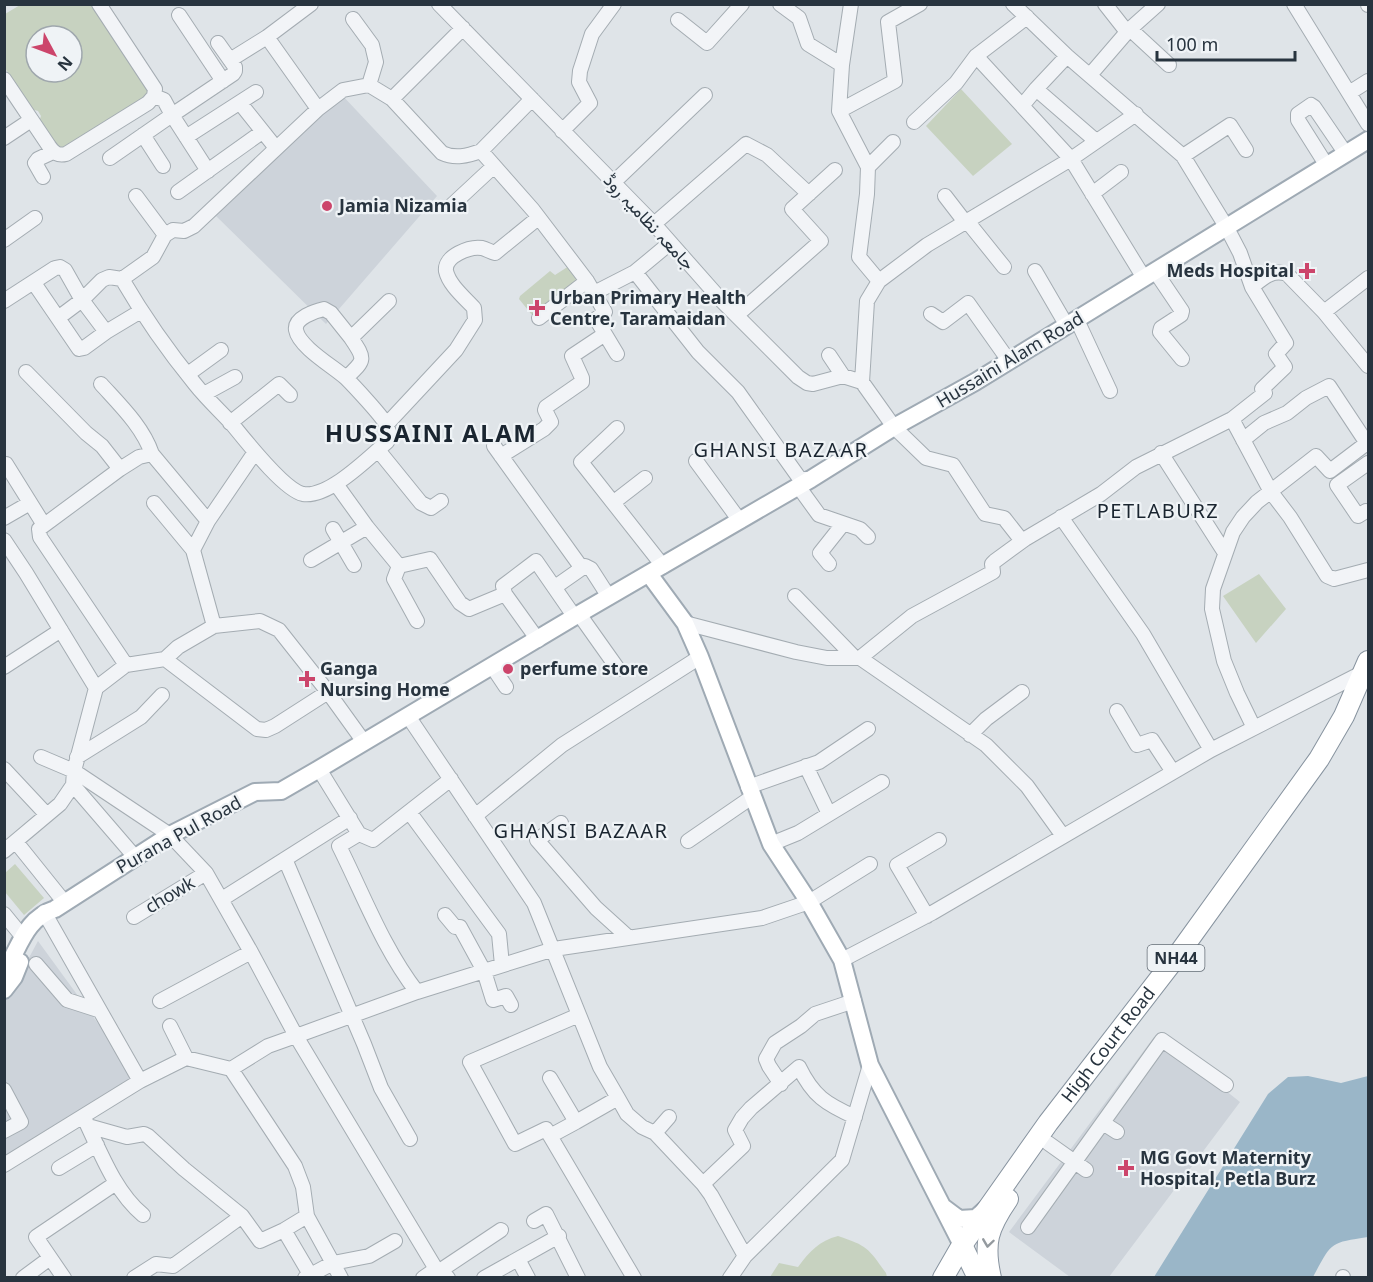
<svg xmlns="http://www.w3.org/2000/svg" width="1373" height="1282" viewBox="0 0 1373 1282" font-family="'Noto Sans',Vazirmatn,sans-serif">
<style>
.built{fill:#cdd3da}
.green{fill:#c7d2c0;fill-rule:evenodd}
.water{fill:#9ab6c8}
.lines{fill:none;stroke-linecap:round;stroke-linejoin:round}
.minor-casing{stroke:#a4acb2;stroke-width:16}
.major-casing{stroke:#9faab4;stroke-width:20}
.highway-casing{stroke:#87939f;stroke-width:22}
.minor{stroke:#f2f4f7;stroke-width:14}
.major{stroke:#fff;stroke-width:16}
.highway{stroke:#fff;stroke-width:20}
.oneway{stroke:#949a9f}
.poi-dot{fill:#cc456b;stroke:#eff3f6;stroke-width:2}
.labels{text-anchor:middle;stroke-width:4.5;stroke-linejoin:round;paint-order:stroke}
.shield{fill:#eff3f6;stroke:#646d76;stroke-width:1.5}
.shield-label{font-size:16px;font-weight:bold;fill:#28343f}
.poi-label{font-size:18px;font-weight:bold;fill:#28343f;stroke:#eff3f6;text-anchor:start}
.street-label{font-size:18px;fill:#28343f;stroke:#eff3f6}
.neighbourhood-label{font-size:20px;letter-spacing:1.5px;fill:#1a2530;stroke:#eff3f6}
.district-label{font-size:24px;font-weight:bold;letter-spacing:1.5px;fill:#1a2530;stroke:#eff3f6}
</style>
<rect width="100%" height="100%" fill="#dfe4e8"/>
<path class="built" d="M341,94L437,196L326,324L216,216Z
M38,941L140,1081L5,1165V998L10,993Z
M1154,1037L1162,1040L1240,1102L1109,1277H1070L1009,1232Z"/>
<path class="green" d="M20,5H94L150,89V97L70,149L56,148L39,122L41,116L38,111L31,109L5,68V14ZM36,36H72V72H36Z
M961,89L1012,144L973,176L926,126Z
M569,266L580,278L532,315L519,299L520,296L550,271L555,275Z
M1259,574L1286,609L1256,643L1223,596Z
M15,864L44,898L24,915L5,892V873Z
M838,1236C868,1246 868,1248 886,1273L887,1277H770L779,1263L798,1267C810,1251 819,1241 838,1236Z"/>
<path class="water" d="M1308,1076L1341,1083L1368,1076V1237C1329,1243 1332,1242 1313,1277H1154L1268,1094L1288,1077Z"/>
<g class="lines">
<g class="minor-casing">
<path id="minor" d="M439,4L654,224L722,301L798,377L807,383L813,384L843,376L862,382L894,427L926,458L953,465L985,514L1004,518L1022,541
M780,4L799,18L808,44L842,65
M851,4L842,65L839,111L868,167L867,194L859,257L879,281
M1158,4L1130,29L1169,65
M1294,4L1368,124
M1368,4V5
M179,15L223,81
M353,19L372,45L376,62L369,85L392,99L442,153C455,159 467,156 481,151L532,99
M678,20L707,43L742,4
M267,37L318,109
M976,56L1071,159L1144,278
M230,60L267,37L311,4
M1090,75L1127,32L1105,4
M4,79L49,146C54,153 58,156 66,154L148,103L154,96L155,89L99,4
M1036,89L1067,56
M1349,93L1368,81
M154,96L164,100L172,115L233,74L235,71V67L218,43
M392,99L463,28
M240,103L276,148
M1022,106L1036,89L1096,141
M839,111L895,81L888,22L920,4
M914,122L956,83L976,56L1027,17
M562,131L590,103L579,82L580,71L592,34L614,4
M143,135L163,166
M186,137L256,92
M4,138L31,120
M481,151L533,210L587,281L605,312L596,319L605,334L572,356L582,378V382L546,407L545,410L551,422L544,429L501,456
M1183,156L1230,125L1246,150
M110,158L172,115L208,171
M1327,166L1298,120V114L1311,105L1314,107L1346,154
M868,167L893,142
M43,177L35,163L38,159L53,152
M614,182L705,95
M178,192L262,132
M1092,194L1121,172
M136,196L165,235
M945,196L965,222
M451,206L494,166
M967,221L1004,267
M654,224L746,144L767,155L809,194
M4,240L35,218
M670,243L635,272L698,352L738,392L800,479H811
M1035,271L1067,326
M1155,271L1182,311L1181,315L1161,328L1160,332L1182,359
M34,283L79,349L84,348L106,332L141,311
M1252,287C1263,278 1272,269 1287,274L1324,312L1368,366
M594,293L635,272
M4,301L55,268L60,267L65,270L82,300L106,332
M1324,312L1368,278
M931,314L943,322L968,303L1009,361
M737,315L821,241L792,209L835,170
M58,318L82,300L102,280L109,277L122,279
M539,318L587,281
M1077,320L1110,391
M605,334L617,354
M351,338L331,313L324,309C315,311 294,318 296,330C299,347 334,367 346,378C354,386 381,415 386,424C388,427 389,433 390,437L387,442C368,458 329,498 303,494C284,490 246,441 232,424C220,411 206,398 195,384C168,351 143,315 122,279L153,257L165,235L173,230L184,231L194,226L318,109L343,90L369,85
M829,355L843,376
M26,372L86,433L102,446L120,469L39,529L40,537L126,665
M188,374L221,350
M346,378C365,360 366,360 351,338L389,301
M862,382L867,301L879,281L927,245L1071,159L1136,114
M101,384C120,405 143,427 152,454
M204,394L235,377
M1232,419L1271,492L1290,517L1327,576L1334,579L1368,570
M230,423L279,384L290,395
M387,424L456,350L475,320L474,308C465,298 449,285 446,271C444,256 470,246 482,248C486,249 491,252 495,253L538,218
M617,428L581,462L663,566
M1243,440L1264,423L1287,413L1306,398L1329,386L1368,445
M494,446L581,567
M378,450L421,503L431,508L441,501
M1161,453L1225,553
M696,461L740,521
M4,464H6L44,525
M120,469L139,457L152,454L208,521
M336,484L367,527L399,566
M798,486L819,515L860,529L868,537
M614,502L645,478
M154,503L193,550
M1366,511L1358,516L1337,485L1368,463
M1061,517L1143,634L1211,750
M4,518L30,503
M333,529L354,565
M4,540L26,573L96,688L74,771L170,835L206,873L251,952L296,1036L436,1269L441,1270L448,1278
M311,560L367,527
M829,564L820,553L843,524
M399,566L430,559L460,603L469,609L505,594
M399,566L394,579L417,621
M555,587L585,566L591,569L609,597
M795,596L855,658
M579,614L618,669
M685,623L796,652L827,658H860L912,616L993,572L992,564L995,561L1025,539L1101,494L1136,467L1232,419L1265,393L1262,389L1285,367L1276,354L1286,343L1252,287L1240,253L1227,228L1183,156L1067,56L1013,4
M214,626L260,621L279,630L328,692L364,742
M538,640L505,594L503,586L536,561L574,616
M860,658L986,745L1027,786L1063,836
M165,659L257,729L266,730L275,726L328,692
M492,666L506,687
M4,667L61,630
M96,688L126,665L165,659L178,647L214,626L193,550L208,521L255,452
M1117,711L1137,745L1152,740L1173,772
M408,716L534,903L600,1067L618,1098L627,1114L642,1127L655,1133L703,1184L711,1195L745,1256
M1254,728L1237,693L1224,661L1212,609L1213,589L1233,532L1243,517L1257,502L1316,456L1330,471L1367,443
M970,735L986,719L1022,692
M77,757L141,717L162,695
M806,766L829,814
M4,769L47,815
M319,769L359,834L339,846C364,896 383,948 417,992
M73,785L135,857
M748,787L819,762L868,729
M410,813L499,934L502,965
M475,816L562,745L700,657
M561,823L537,840L596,908L628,937
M359,834L373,840L451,779
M688,841L752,797
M16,842L65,903
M771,844L798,833L882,782
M4,851L60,804L73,785L74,771L41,757
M285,859L364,1044L381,1088L410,1139
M222,899L350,818
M44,912L140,1081
M4,914L22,936
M445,915L455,927H460L484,971L493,1000L506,996L511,1005
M927,916L897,865L939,840
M134,917L206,873
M842,960L932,913L1211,750L1356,676H1366
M36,964L67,1000L98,1010
M160,1001L251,952
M579,1015L470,1062L515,1144L546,1129L634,1278
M170,1026L186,1058
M231,1069L295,1166L303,1187L307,1216L341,1278
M550,1078L576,1122L550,1136
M781,1084L769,1066L766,1059L775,1043L801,1026L815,1014L854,1001
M4,1090L21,1122L4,1131
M86,1122C101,1154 116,1193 143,1215
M576,1122L618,1098
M1103,1123L1117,1132
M88,1126L127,1137L144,1134L148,1136L184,1169L242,1216L260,1241L284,1230L307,1216
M655,1133L669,1117
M1048,1143L1086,1170
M4,1165L140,1081L186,1058L231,1069L268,1046L296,1036L417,992L554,949L762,918L809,902L870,864
M59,1168L97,1145
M703,1184L743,1146L735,1130L742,1118L751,1108L799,1067C813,1096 826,1104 855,1117
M534,1221L546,1214L578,1278
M1028,1227L1162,1040L1226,1085
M284,1230L311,1276
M518,1259L528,1278
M441,1270L501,1230
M1343,1277V1278
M23,1278L50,1258
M64,1278L36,1237L116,1183
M134,1278L156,1264L173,1266L242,1216
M305,1278L333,1263L369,1256L395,1241
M423,1278L436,1269
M484,1278L559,1236
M730,1278L745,1256L842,1160L870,1065"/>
</g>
<g class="major-casing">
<path id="major" d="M649,574L685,623L700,657L771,844L809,902L842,960L870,1065L962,1245
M4,972C20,948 24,919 55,909L170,835L255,792L281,791L319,769L579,614L811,479L894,427L975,382L1368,140
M4,990L14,977L20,962
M943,1207L959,1219L976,1218L987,1208"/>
</g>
<g class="highway-casing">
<g id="highway">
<path d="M962,1245L978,1278"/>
<path id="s1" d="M943,1278L962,1245L1048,1123L1177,956L1319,759L1344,716L1368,661"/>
<path d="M991,1278C983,1243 988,1228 1008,1199"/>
</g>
</g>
<use href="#minor" class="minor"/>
<use href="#major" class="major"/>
<use href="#highway" class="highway"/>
</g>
<defs><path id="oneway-chevron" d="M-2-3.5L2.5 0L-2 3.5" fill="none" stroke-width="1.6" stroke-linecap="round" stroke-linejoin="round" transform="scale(1.5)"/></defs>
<use class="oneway" href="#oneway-chevron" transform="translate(988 1243) rotate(98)"/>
<g class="poi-dot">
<circle cx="327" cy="206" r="6"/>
<path d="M1304 262h6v6h6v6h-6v6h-6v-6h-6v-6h6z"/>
<path d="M534 299h6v6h6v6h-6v6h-6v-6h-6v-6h6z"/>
<circle cx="508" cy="669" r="6"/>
<path d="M304 670h6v6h6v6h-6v6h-6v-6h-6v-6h6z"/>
<path d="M1123 1159h6v6h6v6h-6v6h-6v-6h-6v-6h6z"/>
</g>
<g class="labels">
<rect class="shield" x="1147.5" y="945" width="57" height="26" rx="4.5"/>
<g class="shield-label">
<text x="1176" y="964">NH44</text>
</g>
<g class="poi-label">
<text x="339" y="212">Jamia Nizamia</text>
<text x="1294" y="277" text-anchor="end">Meds Hospital</text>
<text x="550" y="304">Urban Primary Health<tspan x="550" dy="21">Centre, Taramaidan</tspan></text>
<text x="320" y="675">Ganga<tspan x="320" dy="21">Nursing Home</tspan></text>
<text x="520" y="675">perfume store</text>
<text x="1140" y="1164">MG Govt Maternity<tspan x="1140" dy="21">Hospital, Petla Burz</tspan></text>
</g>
<g class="street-label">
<text transform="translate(649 222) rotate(47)" y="6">جامعہ نظامیہ روڈ</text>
<text transform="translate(1010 360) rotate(-31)" y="6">Hussaini Alam Road</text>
<text transform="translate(179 835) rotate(-29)" y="6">Purana Pul Road</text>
<text transform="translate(170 895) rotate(-31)" y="6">chowk</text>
<text dy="6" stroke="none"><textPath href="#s1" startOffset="286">High Court Road</textPath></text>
</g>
<g class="neighbourhood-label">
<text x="781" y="457">GHANSI BAZAAR</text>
<text x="1158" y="518">PETLABURZ</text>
<text x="581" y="838">GHANSI BAZAAR</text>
</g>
<g class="district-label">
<text x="431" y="442">HUSSAINI ALAM</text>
</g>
</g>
<rect width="1373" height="1282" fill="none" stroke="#28343f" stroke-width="12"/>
<g transform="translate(54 54) rotate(131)"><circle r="28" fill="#eff3f6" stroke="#9fa7ad" stroke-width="1.5"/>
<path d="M0-4.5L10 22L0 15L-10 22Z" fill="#cc456b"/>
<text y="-9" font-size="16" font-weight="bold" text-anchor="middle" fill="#28343f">N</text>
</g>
<path d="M1157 51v9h138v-9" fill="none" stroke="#28343f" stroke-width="3"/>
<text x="1166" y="51" font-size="18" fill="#28343f" stroke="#eff3f6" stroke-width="4.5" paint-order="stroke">100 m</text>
</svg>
